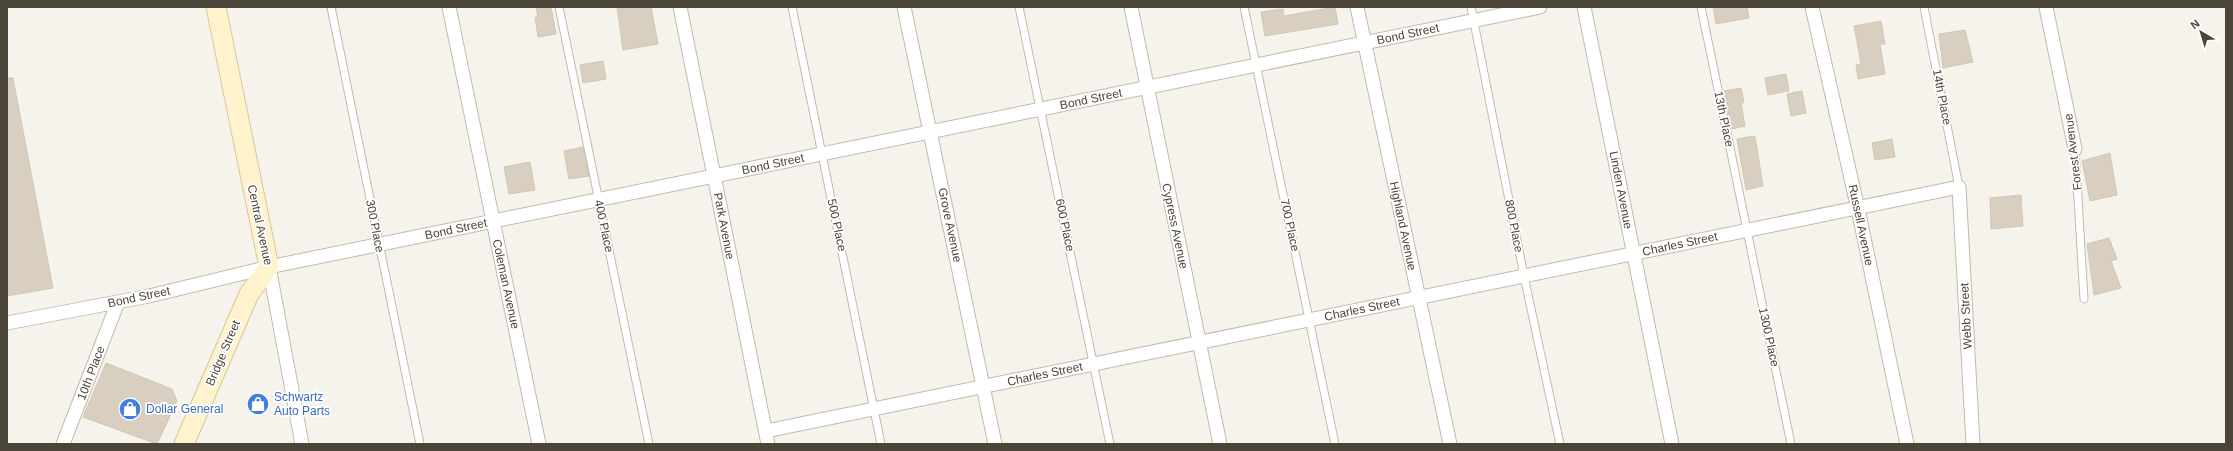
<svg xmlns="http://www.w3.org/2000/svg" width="2233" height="451" viewBox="0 0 2233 451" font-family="Helvetica,sans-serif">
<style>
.building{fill:#d8cfc1;stroke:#d3c7b4}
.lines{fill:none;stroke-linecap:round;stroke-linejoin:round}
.lane-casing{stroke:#c2bbae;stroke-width:9}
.street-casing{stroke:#c2bbae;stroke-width:15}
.secondary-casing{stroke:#d6c79b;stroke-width:21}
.lane{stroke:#fff;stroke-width:7}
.street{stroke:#fff;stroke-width:13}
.secondary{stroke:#fff3cd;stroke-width:19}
.labels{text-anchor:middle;stroke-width:3.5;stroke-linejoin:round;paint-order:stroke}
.street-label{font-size:12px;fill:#4b4439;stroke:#fff}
.shop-label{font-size:12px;fill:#366cbe;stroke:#fff;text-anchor:start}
</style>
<rect width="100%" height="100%" fill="#f6f3ec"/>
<path class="building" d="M536,7H551L556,34L538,37L535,17H538Z
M617,7H651L658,44L623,50Z
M1335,7L1338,24L1265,36L1261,12L1283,9L1284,16Z
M1713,7H1747L1749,18L1716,24Z
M1881,21L1885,44H1880L1885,74L1858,79L1856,65L1861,64L1854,26Z
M1965,30L1973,62L1943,68L1939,34Z
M603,61L606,79L583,83L580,65Z
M1786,74L1789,91L1768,95L1765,78Z
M7,78H13L53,288L7,296Z
M1741,88L1744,103H1741L1745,126L1732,129L1724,91Z
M1802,91L1806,113L1791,116L1787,94Z
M1755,136L1763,186L1746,190L1737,139Z
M1892,139L1895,157L1875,160L1872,143Z
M583,147L589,176L569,179L564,151Z
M2110,153L2117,195L2090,201L2082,161Z
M530,162L535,190L509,194L504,167Z
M2021,195L2023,226L1991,229L1990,198Z
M2109,238L2117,259L2111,261L2121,288L2094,295L2087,244Z
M106,363L172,389L177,401L157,444L83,417Z"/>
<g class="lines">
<g class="lane-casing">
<path id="lane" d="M331,7L420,444
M559,7L649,444
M792,7L881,444
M1019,7L1110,444
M1244,7L1335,444
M1471,7L1524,276L1560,444
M1701,7L1791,444
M1924,7L1959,187
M2075,149L2084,299"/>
</g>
<g class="street-casing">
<path id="street" d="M449,7L539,444
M680,7L768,444
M904,7L995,444
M1131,7L1220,444
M1357,7L1450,444
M1584,7L1672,444
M1812,7L1858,209L1907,444
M2046,7L2075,149
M269,267L302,444
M7,323L149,296L269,267L1540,7
M766,431L1959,187L1973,444
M63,444L118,302"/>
</g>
<g class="secondary-casing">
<path id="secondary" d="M184,444L249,294L269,267L216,7"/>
</g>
<use href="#lane" class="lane"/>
<use href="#street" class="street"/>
<use href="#secondary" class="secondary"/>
</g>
<defs>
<g id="shop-disc" transform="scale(1.15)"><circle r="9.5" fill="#3f7fe0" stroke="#fff"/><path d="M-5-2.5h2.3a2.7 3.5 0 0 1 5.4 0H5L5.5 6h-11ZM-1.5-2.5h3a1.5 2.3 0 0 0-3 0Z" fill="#fff"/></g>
</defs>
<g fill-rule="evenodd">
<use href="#shop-disc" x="258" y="404"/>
<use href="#shop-disc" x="130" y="409"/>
</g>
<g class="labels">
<g class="street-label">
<text transform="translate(1408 34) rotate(-12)" y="4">Bond Street</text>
<text transform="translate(1942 97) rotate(79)" y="4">14th Place</text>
<text transform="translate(1091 99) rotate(-12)" y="4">Bond Street</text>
<text transform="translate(1724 119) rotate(78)" y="4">13th Place</text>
<text transform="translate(2073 152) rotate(-97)" y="4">Forest Avenue</text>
<text transform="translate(773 164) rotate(-12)" y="4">Bond Street</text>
<text transform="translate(1621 190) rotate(79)" y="4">Linden Avenue</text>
<text transform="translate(260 225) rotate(78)" y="4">Central Avenue</text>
<text transform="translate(837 225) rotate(78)" y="4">500 Place</text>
<text transform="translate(950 225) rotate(78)" y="4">Grove Avenue</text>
<text transform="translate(1065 225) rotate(78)" y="4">600 Place</text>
<text transform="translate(1290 225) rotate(78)" y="4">700 Place</text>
<text transform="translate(1861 225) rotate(78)" y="4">Russell Avenue</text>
<text transform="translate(375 226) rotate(79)" y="4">300 Place</text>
<text transform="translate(604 226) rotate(78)" y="4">400 Place</text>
<text transform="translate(724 226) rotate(79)" y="4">Park Avenue</text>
<text transform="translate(1175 226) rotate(78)" y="4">Cypress Avenue</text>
<text transform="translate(1403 226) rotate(78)" y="4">Highland Avenue</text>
<text transform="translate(1514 226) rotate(79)" y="4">800 Place</text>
<text transform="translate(456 229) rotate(-12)" y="4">Bond Street</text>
<text transform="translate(1680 244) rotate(-12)" y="4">Charles Street</text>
<text transform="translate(506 284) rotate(78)" y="4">Coleman Avenue</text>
<text transform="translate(139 297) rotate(-12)" y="4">Bond Street</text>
<text transform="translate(1362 309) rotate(-12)" y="4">Charles Street</text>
<text transform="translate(1966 316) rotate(-93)" y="4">Webb Street</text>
<text transform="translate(1769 337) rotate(78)" y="4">1300 Place</text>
<text transform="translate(223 353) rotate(-67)" y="4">Bridge Street</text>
<text transform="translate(91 373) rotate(-69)" y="4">10th Place</text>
<text transform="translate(1045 374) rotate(-12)" y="4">Charles Street</text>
</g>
<g class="shop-label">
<text x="274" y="401">Schwartz<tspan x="274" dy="14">Auto Parts</tspan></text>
<text x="146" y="413">Dollar General</text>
</g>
</g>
<rect width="2233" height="451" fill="none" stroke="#4b4439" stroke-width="16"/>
<g transform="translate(2201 32) rotate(322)" stroke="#ffffff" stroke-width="3" paint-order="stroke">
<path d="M0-3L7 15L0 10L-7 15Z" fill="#4b4439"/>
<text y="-6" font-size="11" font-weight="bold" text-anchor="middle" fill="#4b4439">N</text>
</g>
</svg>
